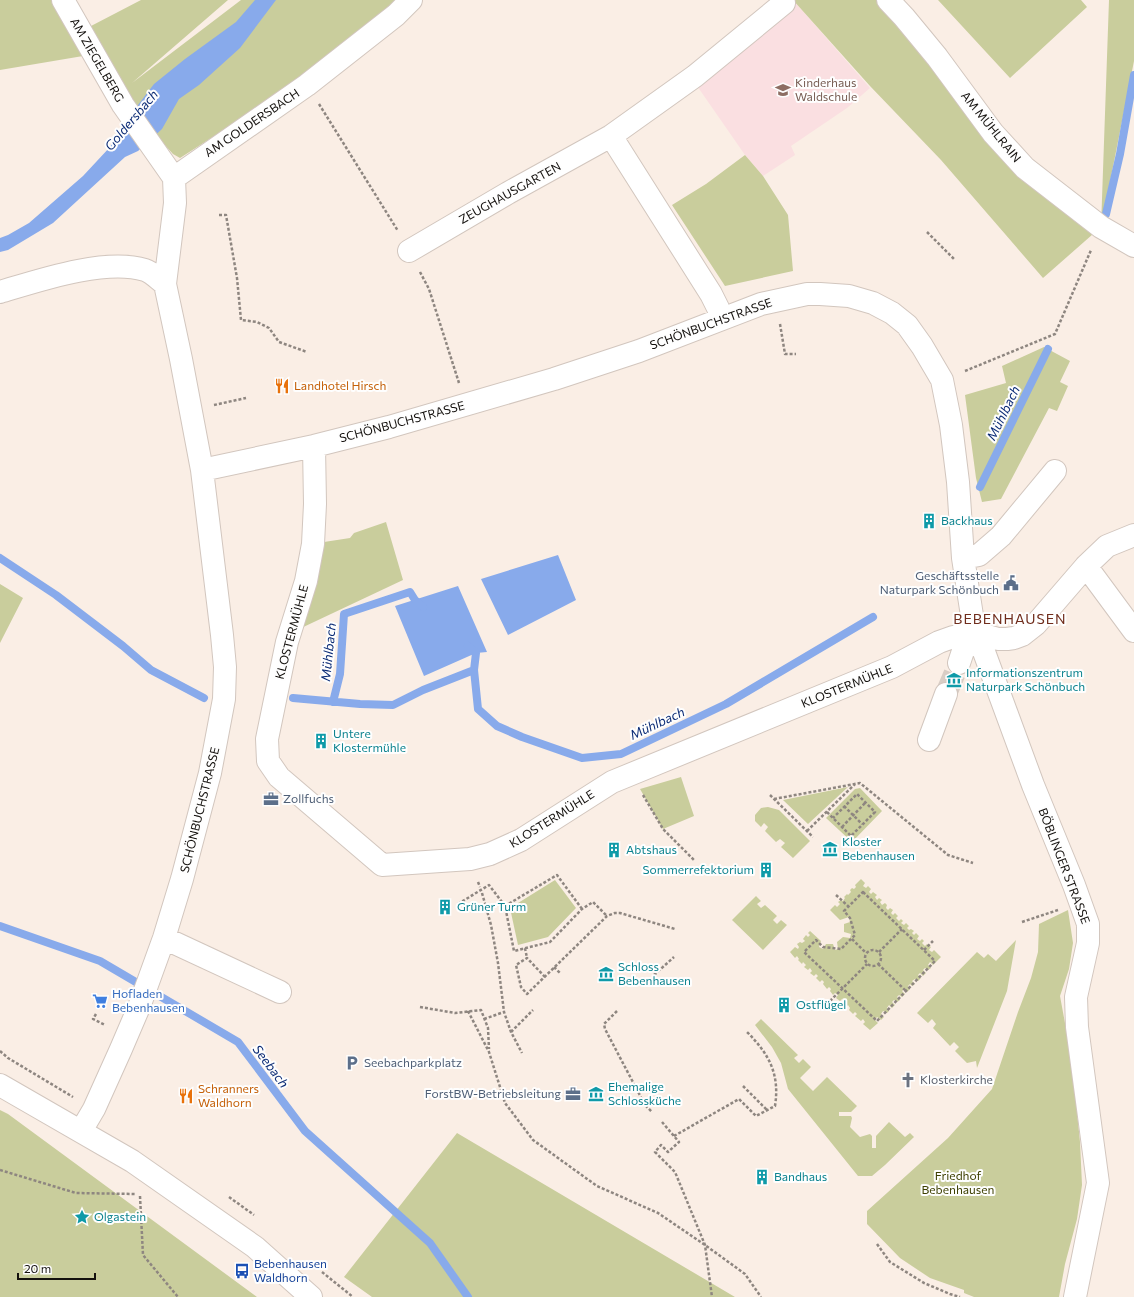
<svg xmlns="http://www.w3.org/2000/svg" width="1134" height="1297" viewBox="0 0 1134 1297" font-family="Commissioner,sans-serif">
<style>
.education{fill:#fadfe1}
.green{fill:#c9cd9c}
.water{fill:#88aaeb}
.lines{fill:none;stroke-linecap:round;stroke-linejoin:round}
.stream{stroke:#88aaeb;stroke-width:8}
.minor-tunnel{stroke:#d8cdc5;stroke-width:22;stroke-dasharray:22 11;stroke-linecap:butt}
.minor-casing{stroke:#d2c6be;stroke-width:24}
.major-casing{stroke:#d2c6be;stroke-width:24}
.path{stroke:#8e8680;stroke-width:2.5;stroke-dasharray:3 2;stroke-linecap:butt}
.minor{stroke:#fff;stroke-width:22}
.major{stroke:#fff;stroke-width:22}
.labels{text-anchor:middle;stroke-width:4;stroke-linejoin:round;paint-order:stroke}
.street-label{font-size:12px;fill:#14110e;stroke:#fefefe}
.education-label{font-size:12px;fill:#785e54;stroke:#fefefe;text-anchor:start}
.food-label{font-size:12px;fill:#c56008;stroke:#fefefe;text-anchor:start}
.culture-label{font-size:12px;fill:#0d838f;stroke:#fefefe;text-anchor:start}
.service-label{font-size:12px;fill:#4e5e75;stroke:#fefefe;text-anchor:end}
.shop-label{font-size:12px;fill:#366cbe;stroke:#fefefe;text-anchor:start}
.worship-label{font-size:12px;fill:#5b616d;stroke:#fefefe;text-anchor:start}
.park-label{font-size:12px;fill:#3d3f00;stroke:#fefefe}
.transit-label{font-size:12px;fill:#164399;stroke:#fefefe;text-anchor:start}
.water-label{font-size:13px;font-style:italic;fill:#0b2b75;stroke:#fefefe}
.quarter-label{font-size:14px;letter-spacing:1px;fill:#6f2c1b;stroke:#fefefe}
</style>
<rect width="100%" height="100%" fill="#faeee5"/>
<path class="education" d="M795,2L870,88L847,108L791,146L795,155L763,176L745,155L695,83Z"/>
<path class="green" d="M0,0H52L83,56L0,70Z
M141,0H228L132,83L241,0H411L303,79L180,158L173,154L162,142L124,89L91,26Z
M793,0H888L993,133L1101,227L1109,0H1134V61L1101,227L1043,278L941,160L870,86Z
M938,0H1081L1087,7L1010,78Z
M745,155L763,176L788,215L793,271L725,286L672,205L706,184Z
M1044,347L1070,361L1060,382L1068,386L1057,411L1049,408L1001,499L982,502L976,478L965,395L1006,383L1002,366Z
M386,522L403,580L297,630L324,542L350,538L354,533Z
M0,584L23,598L0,643Z
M681,777L694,816L663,829L640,789Z
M848,787L808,824L783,800Z
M860,788L882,811L852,842L826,818L855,789Z
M768,807L779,810L810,841L793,858L781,847L785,843L780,839L776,842L765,831L768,827L764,823L761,827L755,821V815L761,808Z
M861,879L865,883L863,886L866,888L868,886L871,889L869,892L871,894L873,892L877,895L875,897L877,900L879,898L882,900L880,902L882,905L885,903L887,905L886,908L888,910L890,908L893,910L891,913L893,915L895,913L898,916L896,918L899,921L901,919L903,921L901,923L904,925L906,923L909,926L907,928L909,930L911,929L914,931L912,933L914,935L916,933L919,936L917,939L920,941L922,939L924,941L922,943L925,946L927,944L931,947L929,950L932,952L934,950L941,957L933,965L930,962L928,965L931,968L928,970L925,968L923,970L926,973L923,976L920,973L918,975L921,978L918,981L915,979L912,981L915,984L912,986L910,984L908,986L910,989L907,992L905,989L902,991L905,994L902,997L899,995L897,997L900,1000L897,1002L894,1000L892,1002L895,1005L892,1008L889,1005L887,1008L889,1011L887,1013L883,1011L881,1014L884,1017L881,1020L877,1017L875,1020L878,1023L870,1030L863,1024L865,1022L863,1019L861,1021L855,1016L857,1014L855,1012L853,1014L849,1010L850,1008L848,1005L846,1007L843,1004L844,1001L842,999L840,1001L836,998L838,995L835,993L833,995L830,991L831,989L829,987L827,989L823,984L824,982L822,980L820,982L816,978L818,976L816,974L814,976L810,973L812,971L810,968L808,970L804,967L806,965L803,962L802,964L798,960L799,959L797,956L795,958L790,952L795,947L798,949L799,947L797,944L800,942L802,943L805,941L803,939L806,935L808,937L810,935L808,933L810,931L821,941L819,947L823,949L826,944H833L835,950L838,949L837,942L843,937L850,938L851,934L844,932V924L850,922L849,917L840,920L830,910L835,905L837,907L840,904L838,902L841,900L843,901L845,898L844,897L847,894L848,895L851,892L850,890L852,888L854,889L856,887L855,885Z
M555,880L576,908L548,937L518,945L510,908Z
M756,896L761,901L757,904L761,908L765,905L777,916L773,920L777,924L781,920L787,925L763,950L732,920Z
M1068,910L1073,943L1069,969L1060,996L1072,1061L1080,1142L1082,1185L1077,1219L1065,1264L1059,1297H974L964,1293V1290L930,1278L900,1258L867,1224V1211L948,1138L992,1089L1018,1012L1031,978L1038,952L1039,924Z
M1016,940L1007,991L977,1068L976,1061L967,1063L955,1051L959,1047L954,1042L950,1046L933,1028L936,1024L932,1019L928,1023L917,1013L977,952L984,958L988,954L996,961Z
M761,1019L798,1055L794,1058L799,1063L803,1059L811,1067L800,1078L813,1091L827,1077L857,1106L851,1112H839V1116H851L852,1118L850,1127L860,1137L870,1134L872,1136V1148H876V1136L889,1122L905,1137L910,1133L914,1137L885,1165L872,1176H858L788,1089L781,1063L772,1047L755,1025Z
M0,1110L8,1114L257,1297H0Z
M457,1133L735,1297H372L344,1277Z"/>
<path class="water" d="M255,0H276L240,48L199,85L179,99L162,129L138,151L125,157L53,223L8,250L0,252V238L8,235L29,223L83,176L110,147L122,126L154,84L185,59L236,22Z
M558,555L576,600L508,635L481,579Z
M458,586L487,652L476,653L424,676L395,606Z"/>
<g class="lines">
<path class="stream" d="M1106,214L1120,154L1134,75
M980,487L1048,349
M0,558L56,595L123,646L151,670L204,698
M468,646L476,653L474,670L478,709L497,726L522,737L582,758L621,754L726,704L873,617
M293,698L360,704L393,705L423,690L474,670
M333,702L340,674L344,614L410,592L415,600L423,607
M0,926L100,961L238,1042L305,1131L430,1243L468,1297"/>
<path class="minor-tunnel" d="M946,694L959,663"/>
<g class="minor-casing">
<path id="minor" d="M63,0L123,105L174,178
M888,0L904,17L937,57L993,133L1025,168L1101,227L1134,246
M611,136L711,294L718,308L722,319
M174,178L307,85L396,15L411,0
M409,251L508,193L611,136L695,76L784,3
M0,292C40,280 105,258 145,270C152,272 159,280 165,284
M314,446L315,504L313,544L306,581L287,642L267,739L268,761L279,777L382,865L470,859L490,854L521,840L612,782L892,667L939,642L953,637L977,633L998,639H1007L1014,638L1022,635L1036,624L1086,566L1107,546L1134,535
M202,470L314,446L389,427L554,379L639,351L761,304L807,294H820L849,296L873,303L892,313L907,325L922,346L942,380L951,425L958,482L963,558L973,622L1033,785L1074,885L1088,924V943L1076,997L1077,1027L1098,1183L1075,1297
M963,558L979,555L1001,536L1055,471
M1086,566L1134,631
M959,663L963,651L977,633
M929,740L946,694
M164,938L280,992
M81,1131L94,1109L121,1049L139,1007L164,938L182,879L210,773L224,699L225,667L222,635L202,470L181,359L165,284L175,203L174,178"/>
</g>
<g class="major-casing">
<path id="major" d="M0,1085L132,1161L255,1247L311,1297"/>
</g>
<path class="path" d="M319,104L398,231
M219,215H226L237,278L241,320L257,322L269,328L279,342L307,352
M927,232L954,259
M420,272L429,289L459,383
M780,324L785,354H796
M965,371L1055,334L1091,250
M214,405L246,398
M643,795L663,829L695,861
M770,795L813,837
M774,799L860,783L948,855L973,863
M844,806L862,824
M827,812L851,836L875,812L857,794L833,818
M842,827L865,803
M807,831L855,784
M478,882L480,887
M863,892L935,961L877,1021L804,952L816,940L823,947L841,949L855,935L850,918L844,911Z
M482,893L491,925L498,963L504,1012L511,1032L522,1053
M836,895L849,907
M458,904L489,885L505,906
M582,909L557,875L505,906L514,951L550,942L582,909L593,902L607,916
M1022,922L1058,910
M852,939L866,953
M525,948L527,958
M865 958a8 8 0 1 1 16 0a8 8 0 1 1-16 0Z
M924,950L933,941
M879,952L902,929
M878,964L906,991
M554,967L560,973
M654,975L674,957
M545,977L527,958L516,965L521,987L527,994L607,916L615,913H620L675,929
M830,1001L867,964
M420,1007L455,1013L481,1010L488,1028L489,1049
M468,1011L489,1052L505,1103L533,1140L597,1186L658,1213L705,1245L745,1274L761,1297
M617,1011L604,1024L605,1029L645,1105L652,1112
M96,1014L93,1019L105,1025
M484,1019L504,1012
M511,1032L533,1010
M0,1051L8,1058L73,1097
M743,1086L767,1110
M662,1122L679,1142L668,1152L661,1145L655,1152L675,1172L705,1245L712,1297
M674,1136L739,1099L756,1116L775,1106C780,1074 769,1054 747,1032
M0,1170L76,1193L135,1194
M140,1196L143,1255L178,1297
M229,1197L254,1215
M877,1244L890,1262L924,1283L950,1294L960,1297
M322,1272L353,1297"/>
<use href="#minor" class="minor"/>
<use href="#major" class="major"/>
</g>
<defs>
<g id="school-bare" transform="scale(1.2)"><path d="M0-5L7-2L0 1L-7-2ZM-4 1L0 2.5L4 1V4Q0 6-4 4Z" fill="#8d6e63" stroke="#fefefe" stroke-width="2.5" paint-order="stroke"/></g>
<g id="restaurant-bare" transform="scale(1.2)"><path d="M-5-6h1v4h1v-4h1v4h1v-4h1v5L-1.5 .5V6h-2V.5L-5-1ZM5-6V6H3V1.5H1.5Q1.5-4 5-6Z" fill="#e8710a" stroke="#fefefe" stroke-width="2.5" paint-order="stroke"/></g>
<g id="building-bare" transform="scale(1.2)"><path d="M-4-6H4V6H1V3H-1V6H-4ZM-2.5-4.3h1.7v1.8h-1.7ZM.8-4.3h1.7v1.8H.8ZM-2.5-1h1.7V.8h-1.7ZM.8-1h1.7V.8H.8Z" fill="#0f9aa8" stroke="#fefefe" stroke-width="2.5" paint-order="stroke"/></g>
<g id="civic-bare" transform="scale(1.2)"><path d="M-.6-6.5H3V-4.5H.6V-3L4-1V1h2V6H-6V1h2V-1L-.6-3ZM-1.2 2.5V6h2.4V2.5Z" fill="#5c6f8a" stroke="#fefefe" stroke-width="2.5" paint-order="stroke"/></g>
<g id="museum-bare" transform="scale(1.2)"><path d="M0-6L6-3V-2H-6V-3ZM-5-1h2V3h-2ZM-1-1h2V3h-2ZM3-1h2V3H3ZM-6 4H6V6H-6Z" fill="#0f9aa8" stroke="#fefefe" stroke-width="2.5" paint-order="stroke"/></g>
<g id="office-bare" transform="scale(1.2)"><path d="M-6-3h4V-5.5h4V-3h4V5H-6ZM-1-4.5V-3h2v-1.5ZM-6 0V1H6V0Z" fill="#5c6f8a" stroke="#fefefe" stroke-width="2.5" paint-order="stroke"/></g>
<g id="supermarket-bare" transform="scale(1.2)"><path d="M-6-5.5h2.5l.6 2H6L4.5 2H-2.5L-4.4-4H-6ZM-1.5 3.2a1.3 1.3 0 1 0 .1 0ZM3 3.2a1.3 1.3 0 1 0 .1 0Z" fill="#3f7fe0" stroke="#fefefe" stroke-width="2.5" paint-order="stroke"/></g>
<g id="parking-bare" transform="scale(1.2)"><path d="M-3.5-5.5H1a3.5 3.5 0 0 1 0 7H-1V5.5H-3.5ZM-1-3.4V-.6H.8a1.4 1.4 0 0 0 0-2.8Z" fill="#5c6f8a" stroke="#fefefe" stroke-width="2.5" paint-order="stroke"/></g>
<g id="church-bare" transform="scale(1.2)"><path d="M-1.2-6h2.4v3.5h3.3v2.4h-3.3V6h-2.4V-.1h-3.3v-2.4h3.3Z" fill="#6b7280" stroke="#fefefe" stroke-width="2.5" paint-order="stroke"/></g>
<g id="sight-bare" transform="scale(1.2)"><path d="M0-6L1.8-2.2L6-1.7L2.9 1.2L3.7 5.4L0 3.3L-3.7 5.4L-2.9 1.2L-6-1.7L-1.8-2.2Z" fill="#0f9aa8" stroke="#fefefe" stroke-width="2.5" paint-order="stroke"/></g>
<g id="bus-bare" transform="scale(1.2)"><path d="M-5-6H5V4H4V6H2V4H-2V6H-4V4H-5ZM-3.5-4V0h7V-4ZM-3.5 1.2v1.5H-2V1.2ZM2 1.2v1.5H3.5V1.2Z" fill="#1a4fb4" stroke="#fefefe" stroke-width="2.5" paint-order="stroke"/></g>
</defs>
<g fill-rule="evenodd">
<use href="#school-bare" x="783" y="90"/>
<use href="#restaurant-bare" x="282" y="386"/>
<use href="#building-bare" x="929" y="521"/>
<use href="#civic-bare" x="1011" y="583"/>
<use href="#museum-bare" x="954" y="680"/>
<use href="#building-bare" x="321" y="741"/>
<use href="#office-bare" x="271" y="799"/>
<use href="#museum-bare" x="830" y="849"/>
<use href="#building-bare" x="614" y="850"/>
<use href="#building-bare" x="766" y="870"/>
<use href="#building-bare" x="445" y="907"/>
<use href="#museum-bare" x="606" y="974"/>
<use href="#supermarket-bare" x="100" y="1001"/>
<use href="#building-bare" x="784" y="1005"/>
<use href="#parking-bare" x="352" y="1063"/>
<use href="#church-bare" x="908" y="1080"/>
<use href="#office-bare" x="573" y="1094"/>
<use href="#museum-bare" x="596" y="1094"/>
<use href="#restaurant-bare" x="186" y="1096"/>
<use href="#building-bare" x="762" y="1177"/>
<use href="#sight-bare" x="82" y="1217"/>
<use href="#bus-bare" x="242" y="1271"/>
</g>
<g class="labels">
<g class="street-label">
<text transform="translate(97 60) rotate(60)" y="4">AM ZIEGELBERG</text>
<text transform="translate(252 123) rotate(-34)" y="4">AM GOLDERSBACH</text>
<text transform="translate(991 127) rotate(51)" y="4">AM MÜHLRAIN</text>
<text transform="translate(510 193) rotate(-29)" y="4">ZEUGHAUSGARTEN</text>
<text transform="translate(711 324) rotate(-20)" y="4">SCHÖNBUCHSTRASSE</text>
<text transform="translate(402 422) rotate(-15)" y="4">SCHÖNBUCHSTRASSE</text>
<text transform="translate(292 632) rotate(-75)" y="4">KLOSTERMÜHLE</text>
<text transform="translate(847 686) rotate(-22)" y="4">KLOSTERMÜHLE</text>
<text transform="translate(200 810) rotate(-76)" y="4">SCHÖNBUCHSTRASSE</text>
<text transform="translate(552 819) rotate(-32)" y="4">KLOSTERMÜHLE</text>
<text transform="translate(1064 866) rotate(69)" y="4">BÖBLINGER STRASSE</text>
</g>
<g class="education-label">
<text x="795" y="87">Kinderhaus<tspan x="795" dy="14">Waldschule</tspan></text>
</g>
<g class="food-label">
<text x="294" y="390">Landhotel Hirsch</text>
<text x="198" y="1093">Schranners<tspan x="198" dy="14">Waldhorn</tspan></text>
</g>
<g class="culture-label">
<text x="941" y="525">Backhaus</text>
<text x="966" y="677">Informationszentrum<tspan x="966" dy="14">Naturpark Schönbuch</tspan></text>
<text x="333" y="738">Untere<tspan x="333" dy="14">Klostermühle</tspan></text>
<text x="842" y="846">Kloster<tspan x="842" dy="14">Bebenhausen</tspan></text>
<text x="626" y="854">Abtshaus</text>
<text x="754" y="874" text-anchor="end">Sommerrefektorium</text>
<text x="457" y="911">Grüner Turm</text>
<text x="618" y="971">Schloss<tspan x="618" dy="14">Bebenhausen</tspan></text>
<text x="796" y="1009">Ostflügel</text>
<text x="608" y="1091">Ehemalige<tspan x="608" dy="14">Schlossküche</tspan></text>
<text x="774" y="1181">Bandhaus</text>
<text x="94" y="1221">Olgastein</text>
</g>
<g class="service-label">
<text x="999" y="580">Geschäftsstelle<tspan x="999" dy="14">Naturpark Schönbuch</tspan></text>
<text x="283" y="803" text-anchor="start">Zollfuchs</text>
<text x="364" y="1067" text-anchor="start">Seebachparkplatz</text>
<text x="561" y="1098">ForstBW-Betriebsleitung</text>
</g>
<g class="shop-label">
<text x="112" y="998">Hofladen<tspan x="112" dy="14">Bebenhausen</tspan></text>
</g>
<g class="worship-label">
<text x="920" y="1084">Klosterkirche</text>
</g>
<g class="park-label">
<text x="958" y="1180">Friedhof<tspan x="958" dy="14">Bebenhausen</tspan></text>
</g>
<g class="transit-label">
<text x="254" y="1268">Bebenhausen<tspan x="254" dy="14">Waldhorn</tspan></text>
</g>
<g class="water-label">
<text transform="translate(131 120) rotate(-50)" y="5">Goldersbach</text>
<text transform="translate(1003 413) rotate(-64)" y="5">Mühlbach</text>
<text transform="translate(328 652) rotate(-84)" y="5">Mühlbach</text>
<text transform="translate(657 723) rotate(-25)" y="5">Mühlbach</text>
<text transform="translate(271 1066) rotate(53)" y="5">Seebach</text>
</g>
<g class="quarter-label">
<text x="1010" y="624">BEBENHAUSEN</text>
</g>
</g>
<path d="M18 1273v6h77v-6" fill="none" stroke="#14110e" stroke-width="2"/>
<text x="24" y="1273" font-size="12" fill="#14110e" stroke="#fefefe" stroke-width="3" paint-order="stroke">20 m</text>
</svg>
